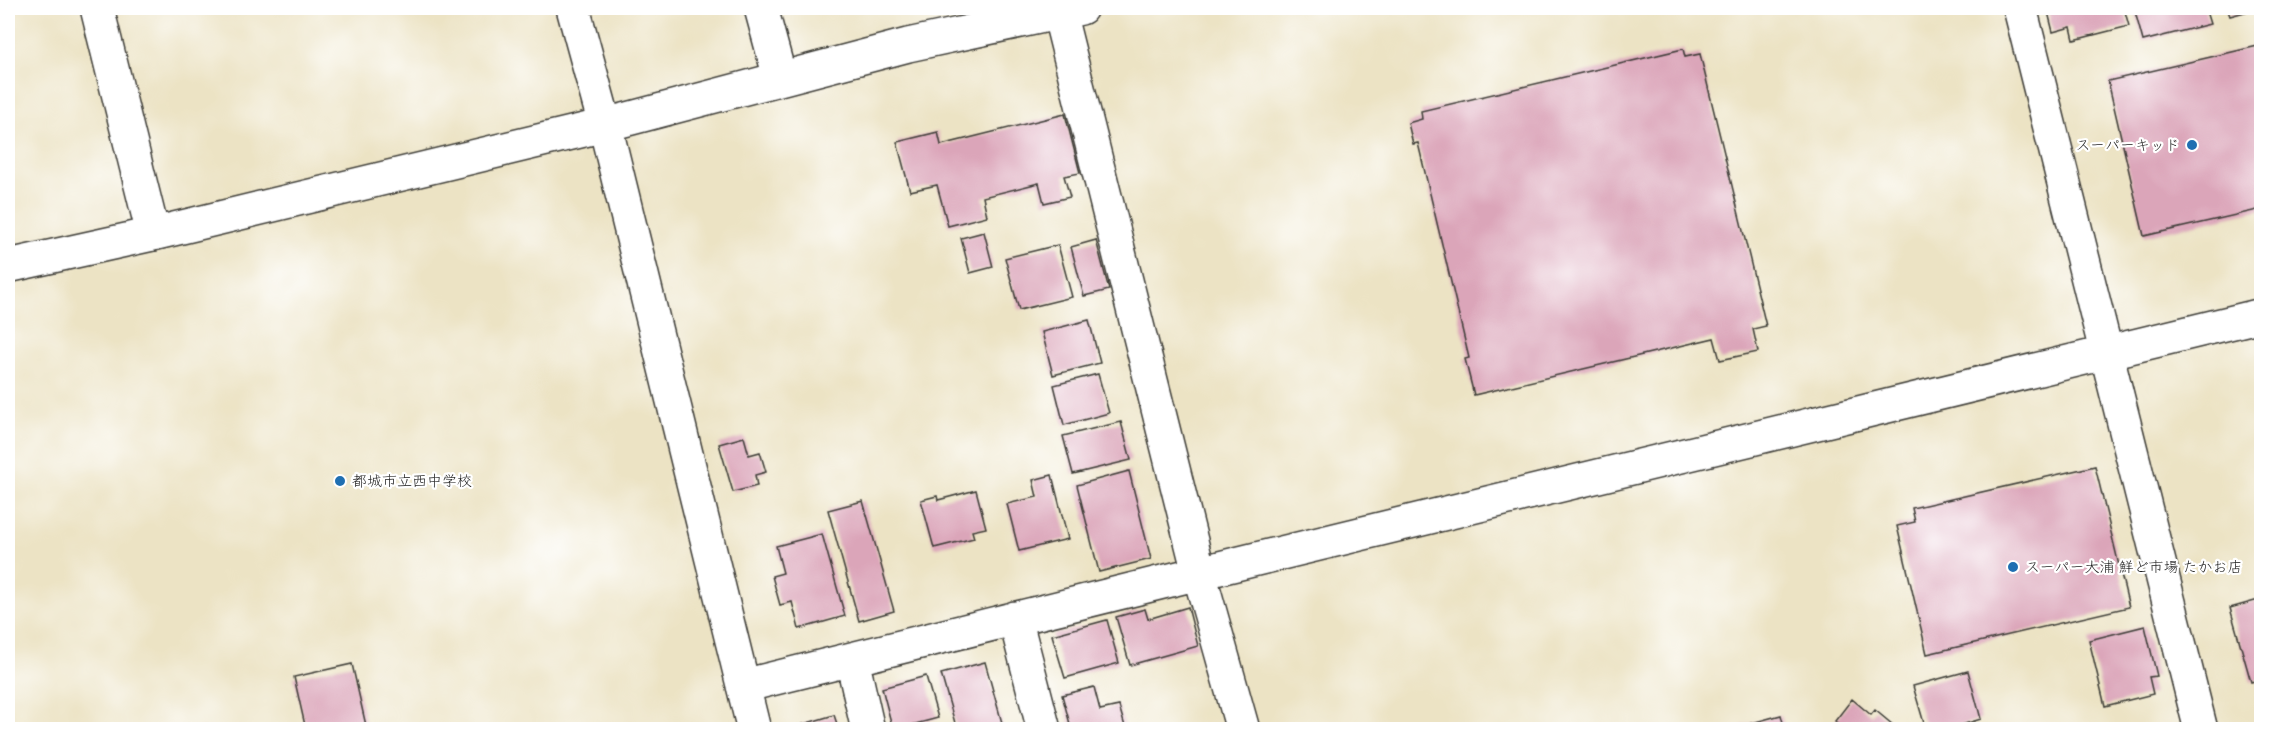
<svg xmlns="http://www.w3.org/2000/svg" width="2269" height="737" viewBox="0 0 2269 737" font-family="'Balsamiq Sans','Klee One',sans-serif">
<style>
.building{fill:#dba5b9}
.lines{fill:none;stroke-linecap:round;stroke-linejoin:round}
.minor-casing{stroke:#3b3a35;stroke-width:36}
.tertiary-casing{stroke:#3b3a35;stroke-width:36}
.minor{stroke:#fff;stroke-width:33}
.tertiary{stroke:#fff;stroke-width:33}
.poi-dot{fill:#1f6fb2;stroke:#fff;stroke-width:2}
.labels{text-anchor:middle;stroke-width:4.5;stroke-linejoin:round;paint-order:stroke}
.poi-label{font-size:15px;fill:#1c1c1c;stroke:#fff;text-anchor:start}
</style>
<rect width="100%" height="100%" fill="#fff"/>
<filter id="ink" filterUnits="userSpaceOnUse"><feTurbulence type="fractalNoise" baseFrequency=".0167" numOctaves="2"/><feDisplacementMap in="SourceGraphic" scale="12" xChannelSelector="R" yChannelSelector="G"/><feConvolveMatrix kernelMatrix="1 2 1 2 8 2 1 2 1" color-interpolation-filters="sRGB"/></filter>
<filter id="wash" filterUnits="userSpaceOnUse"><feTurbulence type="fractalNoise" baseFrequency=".008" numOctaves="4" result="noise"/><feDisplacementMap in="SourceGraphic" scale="24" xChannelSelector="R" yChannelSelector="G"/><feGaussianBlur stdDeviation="1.35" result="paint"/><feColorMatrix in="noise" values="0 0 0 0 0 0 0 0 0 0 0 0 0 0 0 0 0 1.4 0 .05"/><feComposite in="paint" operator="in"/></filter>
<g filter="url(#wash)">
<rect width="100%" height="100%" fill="#ece3c4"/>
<g id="blocks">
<path class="building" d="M2047,8H2124L2129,26L2074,40L2071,27L2053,32Z
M2134,8H2205L2210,24L2143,41Z
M2227,8H2259L2230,16Z
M2262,45V209L2144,236L2108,81Z
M1683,49L1685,57L1700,54L1766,326L1753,329L1758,352L1720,360L1714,338L1474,395L1465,359L1469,358L1418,143L1413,144L1408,123L1422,119L1421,111Z
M1065,114L1080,173L1064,176L1070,197L1044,203L1039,183L983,197L987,216L948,226L937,185L910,191L897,142L938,132L941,145Z
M984,232L993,267L970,273L961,238Z
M1096,240L1109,290L1084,296L1071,247Z
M1058,245L1072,297L1019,310L1005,258Z
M1089,320L1100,363L1053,375L1042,332Z
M1098,374L1109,413L1064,425L1054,385Z
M1121,422L1131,460L1073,474L1063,436Z
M744,437L749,455L760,452L766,472L755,475L757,486L733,492L719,444Z
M2095,466L2129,607L1927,654L1897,526L1915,522L1912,508Z
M1129,471L1151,559L1099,572L1077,485Z
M1052,475L1068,539L1019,551L1007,504L1037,497L1033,480Z
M976,490L986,528L972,531L974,538L934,548L921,500L937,496L938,500Z
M863,501L894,611L859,621L828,510Z
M822,534L845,616L799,629L792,602L780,605L772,576L783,573L776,546Z
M2262,599V679L2251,682L2230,608Z
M1188,607L1198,646L1130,665L1116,617L1145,609L1148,619Z
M1107,620L1119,663L1065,678L1052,635Z
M2145,626L2157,676L2149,677L2153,694L2105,706L2089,640Z
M985,662L1004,730H957L941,674Z
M352,664L367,730H306L294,677Z
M1968,671L1981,719L1945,730H1926L1913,686Z
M926,676L938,718L893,730L882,688Z
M1094,687L1100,710L1119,706L1126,730H1066L1065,725L1070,724L1062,695Z
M1852,699L1871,715L1875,710L1899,730H1842L1835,721Z
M834,715L839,730H787V729Z
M1781,715L1785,730H1742L1741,726Z"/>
</g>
</g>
<g filter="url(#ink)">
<use href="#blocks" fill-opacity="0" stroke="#3b3a35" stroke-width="1.5"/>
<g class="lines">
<g class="minor-casing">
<path id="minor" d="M97,8L153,234
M573,8L605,125L754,730
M761,8L780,78
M1058,8L1199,573L1243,730
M2020,8L2201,730
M1015,618L1044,730
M852,659L868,730
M743,686L1199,573L2262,315"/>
</g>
<g class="tertiary-casing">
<path id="tertiary" d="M8,266L153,234L605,125L908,45L1081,8"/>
</g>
<use href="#minor" class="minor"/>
<use href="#tertiary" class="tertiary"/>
</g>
</g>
<g class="poi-dot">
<circle cx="2192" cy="145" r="6"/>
<circle cx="340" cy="481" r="6"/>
<circle cx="2013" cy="567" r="6"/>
</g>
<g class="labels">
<g class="poi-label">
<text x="2180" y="150" text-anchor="end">スーパーキッド</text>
<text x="352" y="486">都城市立西中学校</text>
<text x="2025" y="572">スーパー大浦 鮮ど市場 たかお店</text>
</g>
</g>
<rect width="2269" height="737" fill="none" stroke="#fff" stroke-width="30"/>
</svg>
